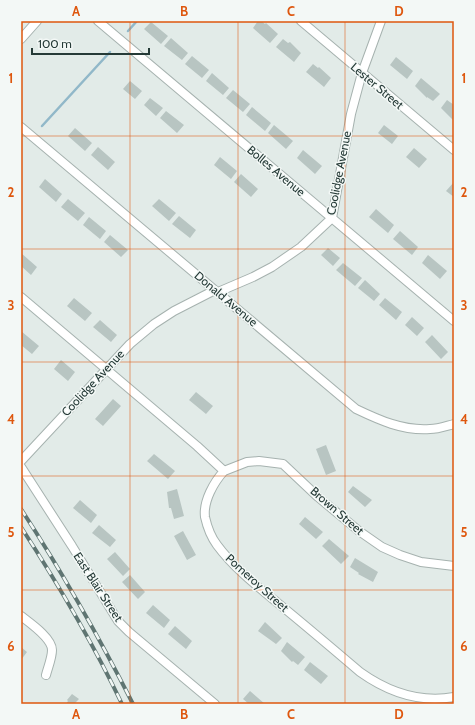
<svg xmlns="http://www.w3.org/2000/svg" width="475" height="725" viewBox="0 0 475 725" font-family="Cabin,sans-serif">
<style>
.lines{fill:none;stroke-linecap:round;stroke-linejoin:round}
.stream{stroke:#91b8c9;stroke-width:2.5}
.building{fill:#b8c5c2}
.minor-casing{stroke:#a6b2af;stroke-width:10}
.minor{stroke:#fff;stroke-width:8}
.rail-casing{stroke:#5f7572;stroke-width:4}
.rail{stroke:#f3f8f6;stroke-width:2.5;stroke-dasharray:8;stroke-linecap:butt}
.grid{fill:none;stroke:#de570e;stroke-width:1;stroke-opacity:0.55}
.labels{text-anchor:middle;stroke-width:3;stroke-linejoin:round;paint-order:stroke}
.street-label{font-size:12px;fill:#253a37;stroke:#f3f8f6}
.neatline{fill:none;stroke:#de570e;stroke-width:1.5}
.grid-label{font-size:13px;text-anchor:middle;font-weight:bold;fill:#de570e}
</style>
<rect width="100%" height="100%" fill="#e2ebe8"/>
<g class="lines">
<path class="stream" d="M128,31L137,21
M42,126L110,52"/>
</g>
<path class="building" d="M258,21H261L265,24L266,23L278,34L270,43L253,28Z
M151,22L168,36L161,44L144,29Z
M171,38L188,53L182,60L164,46Z
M283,39L288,43L290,42L301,53L294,62L276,47Z
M192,56L209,70L202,78L185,64Z
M396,57L413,71L407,79L390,65Z
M313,64L318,68L319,67L331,78L324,87L306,72Z
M212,73L229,88L223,95L206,81Z
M421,78L440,94L433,101L427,97V98L415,86Z
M130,81L142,91L135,99L123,89Z
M233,90L250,104L243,112L226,98Z
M150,98L163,108L156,116L144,105Z
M447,100L454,105L453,120L441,108Z
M252,107L271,123L265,131L246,115Z
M166,111L184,125L177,133L160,118Z
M274,125L293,141L286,149L268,133Z
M384,125L398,136L392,144L378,133Z
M75,128L92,143L85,151L68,136Z
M98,147L115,162L108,170L91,155Z
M414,148L427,159L419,168L406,157Z
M303,150L322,166L315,174L297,158Z
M220,157L237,171L231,179L214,165Z
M241,174L258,189L251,197L234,182Z
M45,179L62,194L56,202L39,187Z
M454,182V197L446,191Z
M68,199L85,213L78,221L61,207Z
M159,199L176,213L169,221L152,206Z
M376,209L394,225L388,233L369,217Z
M179,216L196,230L190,238L172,224Z
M89,217L106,231L100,239L83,225Z
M400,231L418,247L412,255L393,239Z
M110,235L128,250L121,257L104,242Z
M328,248L340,258L333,266L321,255Z
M21,253L37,267L31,275L21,266Z
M428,255L447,271L440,279L422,263Z
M343,263L362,278L355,286L336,270Z
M365,280L380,294L374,301L358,288Z
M74,298L92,313L85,321L67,306Z
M385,298L402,312L396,320L379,305Z
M412,317L424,328L417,336L405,325Z
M100,320L117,335L111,342L93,327Z
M21,331L39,346L32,354L21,345Z
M432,335L448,352L441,359L425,342Z
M61,360L75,372L68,381L54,369Z
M196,392L213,406L206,414L189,400Z
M113,399L121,406L103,426L95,419Z
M326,445L336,471L326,475L316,449Z
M154,454L175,471L168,479L147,461Z
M353,486L372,500L365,507L348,492Z
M177,489L184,516L174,519L171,508H169L167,492Z
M80,500L97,515L91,523L73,508Z
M305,517L323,532L316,539L299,524Z
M99,525L116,540L110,547L92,533Z
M183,531L196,555L187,560L174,536Z
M329,539L349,556L341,564L322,546Z
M115,552L130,569L123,576L107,559Z
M355,558L378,572L373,582L358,574L359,573L350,567Z
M130,575L145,592L138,599L122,582Z
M153,605L170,620L164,628L146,613Z
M265,622L282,638L276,644L258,631Z
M175,626L192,641L186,649L168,634Z
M287,642L305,657L298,665L293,661L292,662L281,651Z
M21,647L27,652L21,660Z
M310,662L328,676L321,684L304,670Z
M250,691L265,704H249L243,699Z
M72,694L79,699L74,704H66L68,701L67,700Z"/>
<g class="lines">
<g class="minor-casing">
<path id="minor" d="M98,21L454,321
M301,21L454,150
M21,39L37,21
M21,127L356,409C379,420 403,431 430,429C438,429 446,426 454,424
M218,292L253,277L272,267L301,247L332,218L351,114L362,73L381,21
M21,297L197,446L224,471
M21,461L130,344L154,324L174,311L215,290
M21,467L72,546L118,621L129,632L215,704
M224,471C214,482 203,501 205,517C207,526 211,537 217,545C234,568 257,586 279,604C306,626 333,649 360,672C388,692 420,703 454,697
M224,471L247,462L259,461L283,464L318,497L359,531L382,547L400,555L421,562L454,566
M21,616C30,623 52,638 52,650C52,658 48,667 46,675"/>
</g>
<use href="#minor" class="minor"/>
<g class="rail-casing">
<path id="rail" d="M21,509C62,572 99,637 133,704
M21,527C58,584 93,643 122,704"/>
</g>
<use href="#rail" class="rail"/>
</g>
<path class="grid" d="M130,21V704M238,21V704M345,21V704M21,136H454M21,249H454M21,362H454M21,476H454M21,590H454"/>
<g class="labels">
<g class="street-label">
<text transform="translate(377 86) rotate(40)" y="4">Lester Street</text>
<text transform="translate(276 171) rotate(40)" y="4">Bolles Avenue</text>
<text transform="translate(339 173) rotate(-79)" y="4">Coolidge Avenue</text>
<text transform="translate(226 299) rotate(40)" y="4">Donald Avenue</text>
<text transform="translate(93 383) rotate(-47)" y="4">Coolidge Avenue</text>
<text transform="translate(337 511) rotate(41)" y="4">Brown Street</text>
<text transform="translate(257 583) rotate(42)" y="4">Pomeroy Street</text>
<text transform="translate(98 587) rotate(57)" y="4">East Blair Street</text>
</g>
</g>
<rect width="475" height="725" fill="none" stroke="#f3f8f6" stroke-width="44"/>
<path d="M32 48v6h117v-6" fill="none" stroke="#253a37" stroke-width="2"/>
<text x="38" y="48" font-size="12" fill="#253a37" stroke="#f3f8f6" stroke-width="3" paint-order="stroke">100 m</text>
<rect x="22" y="22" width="431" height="681" class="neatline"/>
<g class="grid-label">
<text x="76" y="16">A</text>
<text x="184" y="16">B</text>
<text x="291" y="16">C</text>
<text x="399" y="16">D</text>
<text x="11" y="83">1</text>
<text x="464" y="83">1</text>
<text x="11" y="197">2</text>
<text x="464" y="197">2</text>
<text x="11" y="310">3</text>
<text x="464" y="310">3</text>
<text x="11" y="424">4</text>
<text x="464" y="424">4</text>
<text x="11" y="537">5</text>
<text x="464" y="537">5</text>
<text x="11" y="651">6</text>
<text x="464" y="651">6</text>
<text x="76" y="719">A</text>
<text x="184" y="719">B</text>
<text x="291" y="719">C</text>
<text x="399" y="719">D</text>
</g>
</svg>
